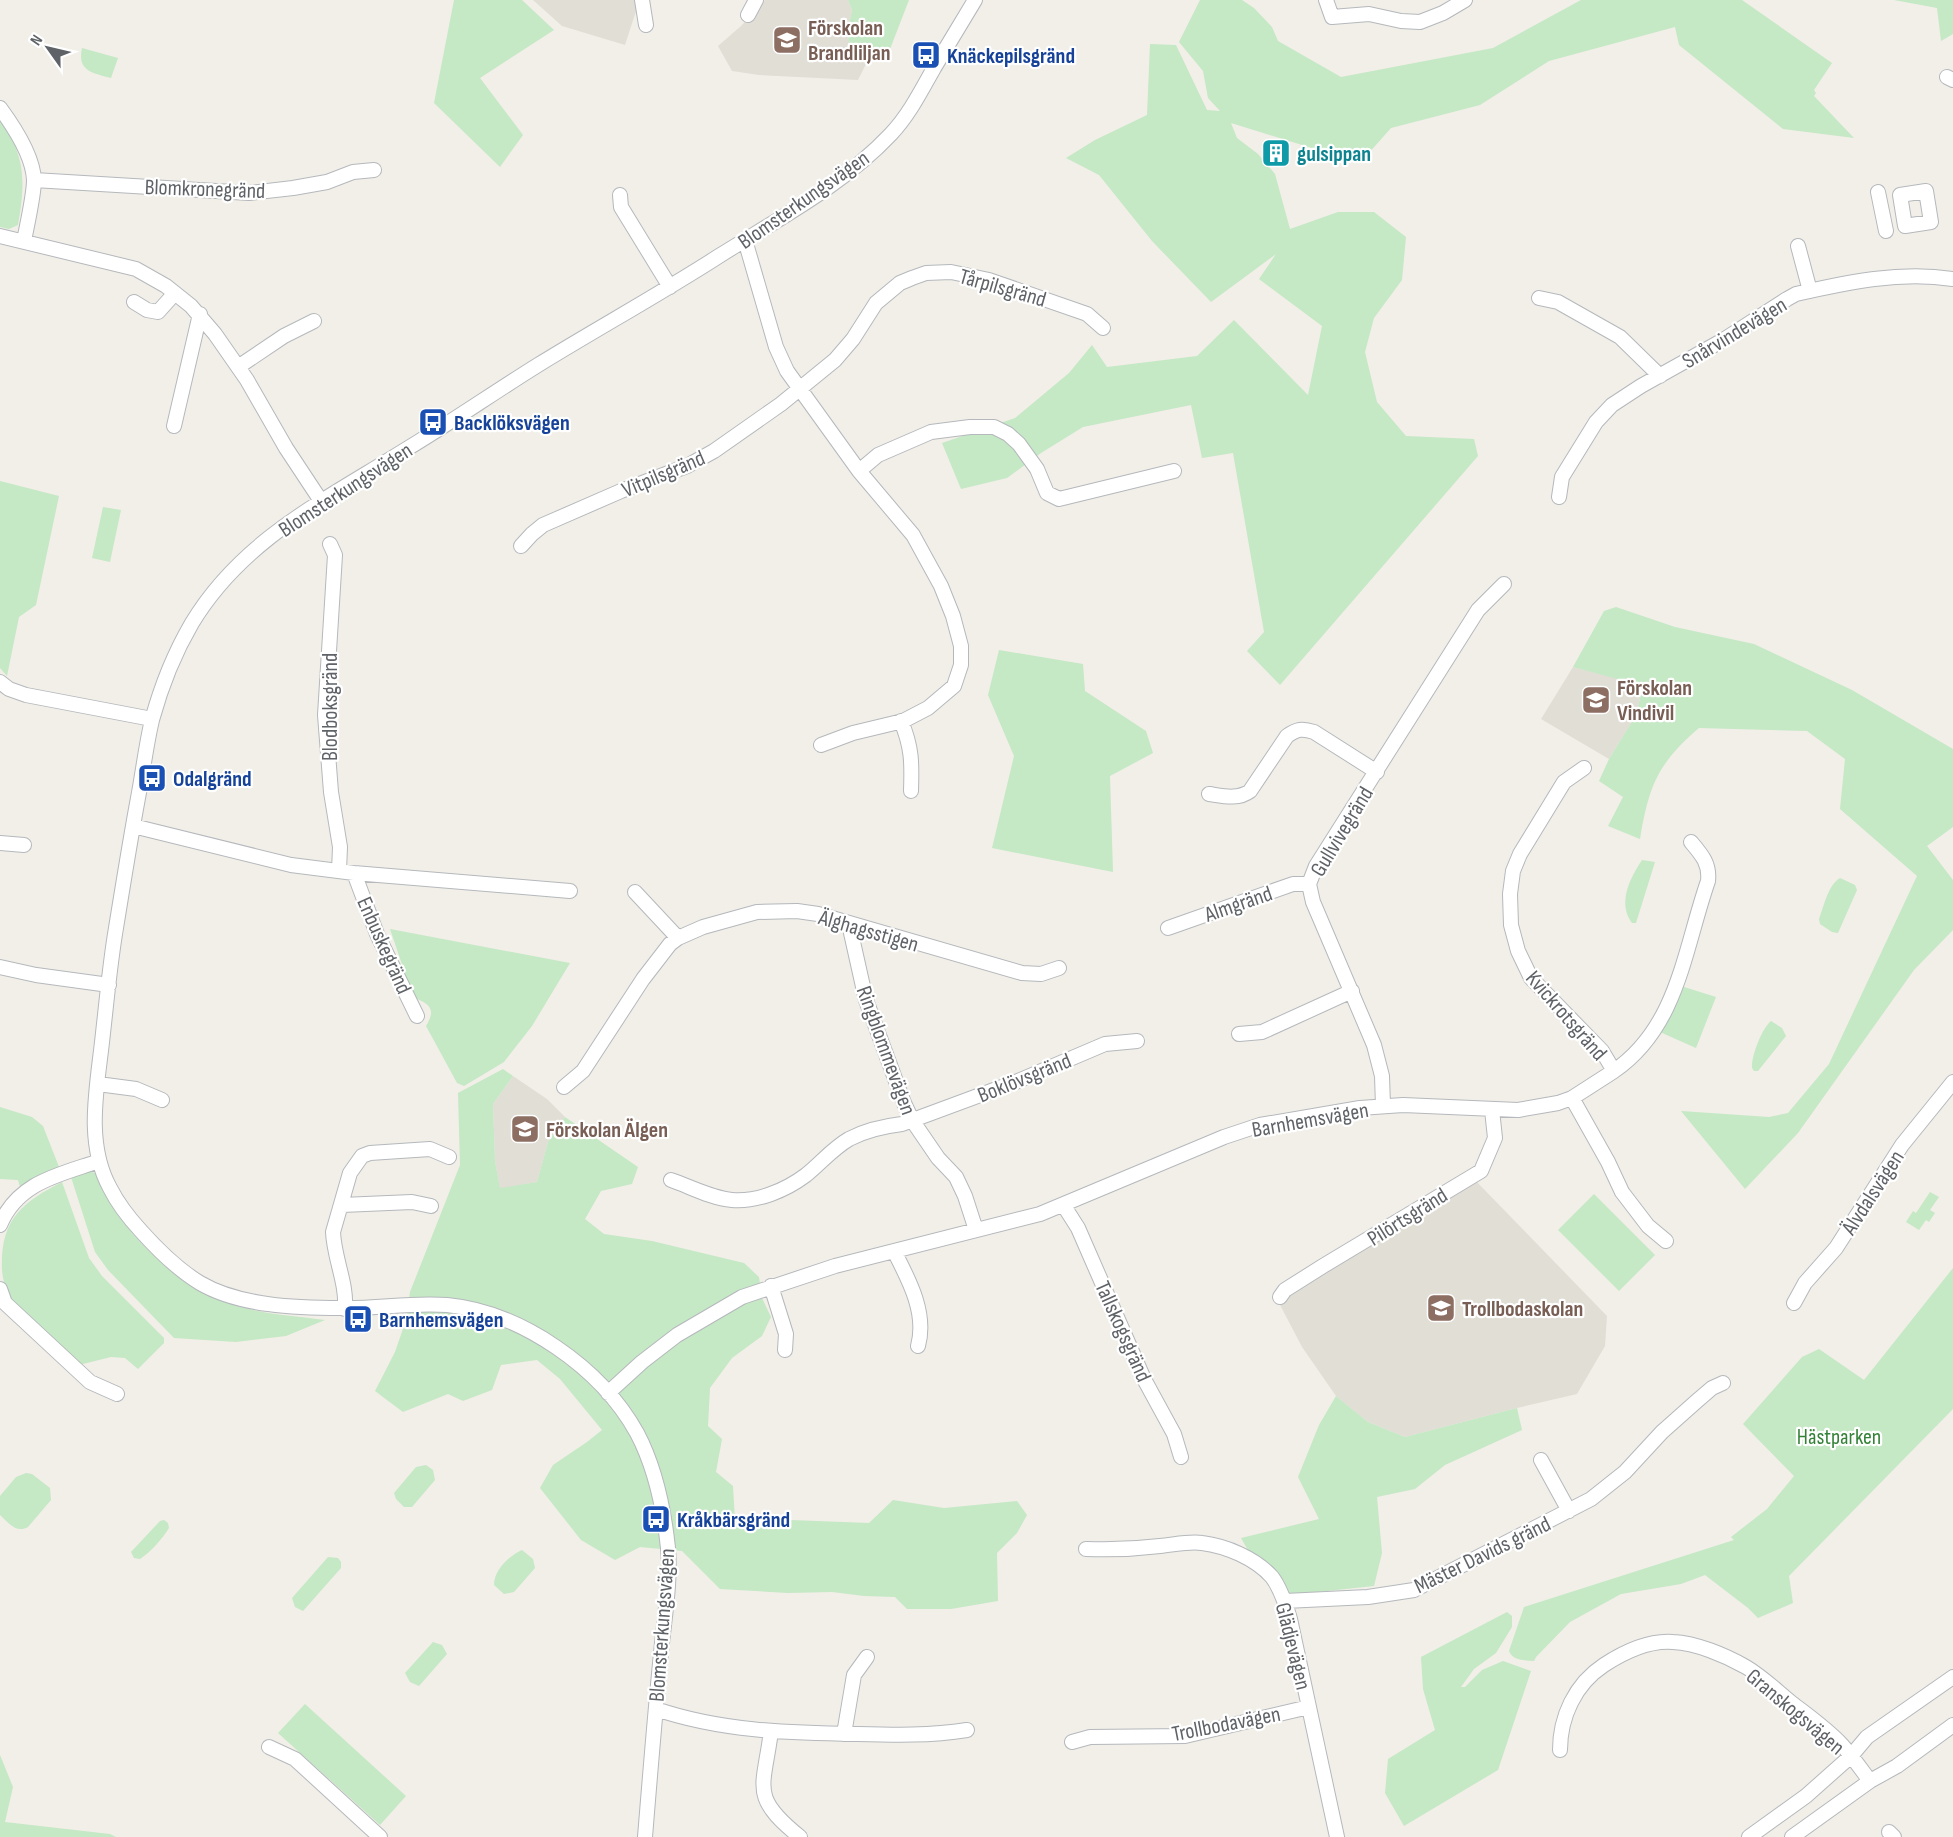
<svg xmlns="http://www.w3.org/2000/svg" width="1953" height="1837" viewBox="0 0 1953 1837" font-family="'Sofia Sans Condensed',sans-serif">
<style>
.education{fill:#e1ded6}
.green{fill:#c5e8c5}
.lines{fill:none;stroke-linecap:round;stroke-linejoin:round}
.minor-casing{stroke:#b5b8bc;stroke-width:16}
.minor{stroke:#fff;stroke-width:14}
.labels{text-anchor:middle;stroke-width:4.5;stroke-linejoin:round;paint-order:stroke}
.education-label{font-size:22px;font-weight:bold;fill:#785e54;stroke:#fff;text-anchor:start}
.transit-label{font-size:22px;font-weight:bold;fill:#164399;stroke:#fff;text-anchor:start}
.culture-label{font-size:22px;font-weight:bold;fill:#0d838f;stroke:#fff;text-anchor:start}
.street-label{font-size:22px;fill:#5f6368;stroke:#fff}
.park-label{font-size:22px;fill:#348238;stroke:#fff}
</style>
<rect width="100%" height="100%" fill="#f1efe8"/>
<path class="education" d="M533,0H638L639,2L625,45L562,26Z
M765,0H848L852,10L847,34L851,48L869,58L858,80L759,75L732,71L718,46L741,26Z
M1573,667L1643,685L1636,715L1609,759L1541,719Z
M513,1076L547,1099L565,1117L548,1142L537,1182L500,1189L495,1161L493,1104Z
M1471,1176L1607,1316L1605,1346L1577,1394L1517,1408L1405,1437L1368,1422L1336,1396L1302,1347L1278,1301Z"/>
<path class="green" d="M454,0H522L554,30L480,78L523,135L500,167L434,103Z
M848,0H909L885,62L869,58L851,48L847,34L852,10Z
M1200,0H1242L1254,8L1272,27L1278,41L1341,77L1493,48L1581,0H1742L1832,63L1814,90L1816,93L1814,96L1854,138L1783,129L1679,45L1675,27L1549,61L1480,105L1391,128L1360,163L1231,123L1237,138L1258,154L1275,174L1290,229L1338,212H1374L1406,237L1402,280L1374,318L1365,352L1377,402L1406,436L1474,439L1478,456L1280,685L1247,651L1264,632L1233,453L1202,458L1191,405L1083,427L1041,453L1007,478L961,489L942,443L1015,418L1069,373L1092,345L1107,367L1197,356L1234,320L1308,395L1322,326L1259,279L1276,254L1211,302L1152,241L1099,175L1066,158L1095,140L1147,115L1150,44L1176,45L1207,110L1220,111L1208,98L1203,71L1179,42Z
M1894,0H1953V34L1941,41L1937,8Z
M82,48L118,58L111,78C92,73 77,71 82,48Z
M0,116C25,158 26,178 18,225L9,229L0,227Z
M0,481L59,496L36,605L19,617L7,676L0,668Z
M103,507L121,510L110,562L92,558Z
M1616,607L1675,627L1754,644L1852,690L1953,749V827L1927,846L1953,880V930L1914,970L1798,1133L1745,1189L1681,1111L1769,1117L1788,1113L1829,1064L1917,876L1840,809L1845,759L1807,731L1699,728C1657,764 1649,786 1640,839L1608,826L1623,797L1599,781L1609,759L1636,715L1643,686L1573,667L1604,611Z
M999,650L1083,664L1085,691L1146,731L1153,753L1110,776L1113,872L992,848L1014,756L988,695Z
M1642,860L1655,862L1636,923H1632C1617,903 1630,878 1642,860Z
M1840,878L1855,885L1857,890L1838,933L1832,932L1820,924L1819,919C1824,906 1828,885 1840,878Z
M390,929L570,963L532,1026L504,1062L464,1086L457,1083L426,1026C437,1008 429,1004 413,997Z
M1681,986L1716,997L1696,1048L1660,1032Z
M1771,1021L1782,1028L1786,1036L1758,1071H1754L1752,1068C1751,1057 1762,1028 1771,1021Z
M503,1069L513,1076L493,1104L495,1161L500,1188L537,1182L548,1142L565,1117L638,1167L632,1184L601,1191L585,1219L604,1234L652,1241L744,1263L759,1277L762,1298L771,1317L762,1336L732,1358L710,1388L708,1426L722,1439L716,1472L733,1486L735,1521L765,1519L869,1523L893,1500L944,1508L1017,1501L1027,1515L1017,1533L997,1553L998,1601L951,1609H907L895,1597L864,1596L832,1592L788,1593L720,1589L682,1551L640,1547L615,1560L581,1540L540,1488L553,1465L587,1442L602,1430L560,1379L537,1360L501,1365L492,1390L463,1401L448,1394L403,1412L375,1391L395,1352L406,1320L410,1292L460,1165L458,1093Z
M0,1107L32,1117L43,1126L59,1167L20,1187L18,1180L0,1179Z
M89,1171L98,1174C108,1193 117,1213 130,1230C148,1254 193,1289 221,1300C253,1314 291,1315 325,1320L286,1336L236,1342L174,1338L108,1270L95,1252L71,1177Z
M62,1182L89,1258L102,1276L164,1338V1343L138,1369L125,1358L111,1357L79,1365C59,1346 35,1329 17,1308C8,1298 3,1283 2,1270C0,1220 21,1203 62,1182Z
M1930,1192L1939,1197L1930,1210L1935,1213L1929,1222L1926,1220L1919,1230L1906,1222L1913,1211L1916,1213Z
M1594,1194L1655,1255L1619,1291L1558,1230Z
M1953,1268V1409L1789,1576L1793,1603L1758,1618L1748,1608L1705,1575L1681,1584L1621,1594L1570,1622L1536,1657L1534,1661C1524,1660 1513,1661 1509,1651L1524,1607L1734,1540L1731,1537L1767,1509L1794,1476L1743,1424L1802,1357L1819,1349L1864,1380Z
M1336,1396L1368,1422L1405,1437L1517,1408L1522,1430L1445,1465L1415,1489L1377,1497L1382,1553L1374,1586L1290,1595L1281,1580L1249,1552L1241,1538L1319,1519L1298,1477L1319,1425Z
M426,1465L433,1470L435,1480L412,1507H404L396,1499L394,1493L416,1467Z
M26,1473L32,1474L50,1488L51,1500L28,1527C16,1534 8,1522 0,1515V1496L16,1477Z
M164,1520L168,1523L169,1528C162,1539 151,1552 140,1559L134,1558L131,1552L160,1521Z
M522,1550L533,1559L535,1568L514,1592L504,1594L494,1585C494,1570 509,1556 522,1550Z
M328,1557L338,1558L341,1562V1568L303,1611L295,1607L292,1598Z
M1507,1612L1512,1616V1627L1496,1653L1474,1669L1461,1687H1465L1482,1670L1503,1661L1531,1671L1498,1770L1404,1826L1385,1793L1388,1759L1435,1730L1423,1689L1421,1657Z
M433,1642L442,1645L447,1654L419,1686L410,1682L405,1673Z
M305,1704L406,1796L380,1825L278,1733Z
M0,1755L13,1787L5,1822L110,1834L116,1837H0Z"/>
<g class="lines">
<g class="minor-casing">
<path id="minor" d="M642,0L646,25
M1326,0L1332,17L1369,14L1401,21L1420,22L1443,13L1465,0
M748,15L756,0
M1947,77L1953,80
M0,108C14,127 33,156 34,180C34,195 27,225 24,241
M34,180L249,193L293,188L327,182L353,172L374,170
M1926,191L1931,222L1905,226L1900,195Z
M1878,192L1886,231
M620,195L621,207L670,287
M0,236L136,269L166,286L191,306L215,334L247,380L286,448L321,501
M745,240L776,347L787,371L859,471L913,535L941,586L953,616L961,646V665L954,686L928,708L903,721L853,733L821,745
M1798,246L1810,291
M1539,298L1558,302L1620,337L1660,376
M134,302L147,310L158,312L175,293
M238,367L284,336L314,321
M174,426L200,314
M859,471L878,455L931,432L970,427H994L1008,434L1019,444L1037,469L1047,493L1059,499L1174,471
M1559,497L1562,477L1596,422L1612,405L1641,386L1725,339L1787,299L1796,294C1848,282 1900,271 1953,279
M330,544L335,555L325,715L331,792L340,847L339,871
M521,546L532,534L543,525L621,491L687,466L714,451L781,404L835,360L853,339L876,303L900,283L912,278L926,273L951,272L989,280L1087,314L1103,328
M0,682L9,689L26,695L152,719
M901,721C912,747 912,763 911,791
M1209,794C1223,796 1238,800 1250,791L1287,736C1297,729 1302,728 1314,732L1377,772
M133,826L291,865L354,873L570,891
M0,843L24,845
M354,873L377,934L417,1016
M635,892L678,938
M849,924L866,1000L904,1103L912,1120L938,1158L956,1177L965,1196L976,1230
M1168,928L1293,884H1309
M0,967L36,975L109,985
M1239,1034L1262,1032L1352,991
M1614,1071C1678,1027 1684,950 1708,881C1710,864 1702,855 1691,842
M98,1084L136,1089L162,1100
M564,1087L583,1071L643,979L670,944L678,938L703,927L757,912L797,911L818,914L1022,973L1041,974L1059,968
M1572,1098L1614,1071L1602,1051L1531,978L1518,951L1511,925L1510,894L1513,871L1520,854L1564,782L1584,768
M1383,1106L1382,1076L1374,1045L1313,902L1309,884L1316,866L1478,610L1504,584
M671,1180C691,1187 711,1198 732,1200C758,1202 786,1190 806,1175C821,1163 832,1149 849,1139C864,1131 885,1126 902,1124L1018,1081L1105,1044L1137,1041
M342,1205L412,1202L431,1206
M1064,1206L1078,1228L1144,1379L1174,1434L1181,1457
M0,1225C18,1182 59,1175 99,1161
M894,1251C909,1280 927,1313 918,1346
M771,1286L786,1334L785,1350
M0,1289L5,1303L90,1382L117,1394
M1280,1297L1285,1290L1323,1266L1481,1171L1495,1138L1492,1110
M1794,1303L1805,1283L1836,1248L1902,1145L1953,1082
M345,1309C347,1283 334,1258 333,1232L350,1173L362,1156L370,1153L430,1149L449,1157
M608,1393L642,1362L677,1335L742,1297L835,1266L1040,1214L1224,1137L1260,1125L1360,1108L1403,1105L1518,1110L1558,1103L1572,1098L1608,1162L1622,1192L1648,1226L1666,1241
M1541,1460L1569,1511
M1086,1549C1111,1550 1135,1549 1160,1546C1173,1545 1189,1541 1202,1543C1226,1546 1255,1558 1272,1577C1281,1589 1286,1605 1290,1619L1337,1837
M1285,1601L1368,1597L1414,1590L1591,1499L1625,1472L1662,1432L1698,1400L1712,1388L1723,1383
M656,1709C720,1731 789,1733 857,1734C894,1735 930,1736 967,1730
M771,1731C764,1788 749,1796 800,1837
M844,1734L854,1675L867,1657
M1072,1742L1090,1737L1185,1736L1309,1707
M269,1747L295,1759L380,1837
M1560,1750C1560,1717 1575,1684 1604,1665C1624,1652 1648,1640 1673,1642C1696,1643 1725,1655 1746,1667C1763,1677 1778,1692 1793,1704C1810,1717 1827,1729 1842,1745C1852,1756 1861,1769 1870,1781
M1889,1832L1894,1837
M645,1837C650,1775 655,1714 661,1653C664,1620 671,1581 668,1548C664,1510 655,1467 637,1433C601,1368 521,1312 447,1305C411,1302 377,1309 341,1308C297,1308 239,1306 200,1283C177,1269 158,1250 141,1231C129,1218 118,1204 110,1188C84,1141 98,1084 103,1033C107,998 110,963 116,928C123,885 130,841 138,798C143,772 146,745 152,720C161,687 175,652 192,623C242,540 325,500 405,450C450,423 493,393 538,365C598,328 660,294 719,256C778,219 843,185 891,134C909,115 921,91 934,68C948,45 961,23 975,0
M1749,1837L1806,1796L1851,1756L1867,1737L1953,1677
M1792,1837L1870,1781L1897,1766L1953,1725"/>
</g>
<use href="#minor" class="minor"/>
</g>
<defs>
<g id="school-square" transform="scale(1.5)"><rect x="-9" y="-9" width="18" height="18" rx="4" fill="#8d6e63" stroke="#fff"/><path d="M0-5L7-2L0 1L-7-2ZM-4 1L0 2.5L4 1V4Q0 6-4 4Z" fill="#fff"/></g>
<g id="bus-square" transform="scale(1.5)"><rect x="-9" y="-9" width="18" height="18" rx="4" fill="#1a4fb4" stroke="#fff"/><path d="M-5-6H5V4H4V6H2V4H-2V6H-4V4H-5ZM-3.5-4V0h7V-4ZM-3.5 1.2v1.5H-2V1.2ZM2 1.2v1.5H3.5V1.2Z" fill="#fff"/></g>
<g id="building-square" transform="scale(1.5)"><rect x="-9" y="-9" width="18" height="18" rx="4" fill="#0f9aa8" stroke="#fff"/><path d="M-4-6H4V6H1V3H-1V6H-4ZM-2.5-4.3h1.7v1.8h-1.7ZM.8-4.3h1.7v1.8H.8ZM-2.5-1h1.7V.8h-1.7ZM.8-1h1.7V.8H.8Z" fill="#fff"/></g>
</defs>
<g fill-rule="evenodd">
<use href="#school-square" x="787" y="40"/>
<use href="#bus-square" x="926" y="55"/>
<use href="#building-square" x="1276" y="153"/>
<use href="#bus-square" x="433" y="422"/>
<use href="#school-square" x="1596" y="700"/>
<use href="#bus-square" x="152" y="778"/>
<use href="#school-square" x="525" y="1129"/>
<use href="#school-square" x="1441" y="1308"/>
<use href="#bus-square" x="358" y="1319"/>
<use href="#bus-square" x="656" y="1519"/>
</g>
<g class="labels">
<g class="education-label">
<text x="808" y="35">Förskolan<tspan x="808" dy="25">Brandliljan</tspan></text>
<text x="1617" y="695">Förskolan<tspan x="1617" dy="25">Vindivil</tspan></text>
<text x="546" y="1137">Förskolan Älgen</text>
<text x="1462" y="1316">Trollbodaskolan</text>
</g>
<g class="transit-label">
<text x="947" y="63">Knäckepilsgränd</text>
<text x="454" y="430">Backlöksvägen</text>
<text x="173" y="786">Odalgränd</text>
<text x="379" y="1327">Barnhemsvägen</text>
<text x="677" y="1527">Kråkbärsgränd</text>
</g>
<g class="culture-label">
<text x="1297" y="161">gulsippan</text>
</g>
<g class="street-label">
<text transform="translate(205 188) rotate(2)" y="8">Blomkronegränd</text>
<text transform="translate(803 199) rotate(-35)" y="8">Blomsterkungsvägen</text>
<text transform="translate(1003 287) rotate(16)" y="8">Tårpilsgränd</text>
<text transform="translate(1734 332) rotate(-31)" y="8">Snårvindevägen</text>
<text transform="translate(663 473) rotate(-23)" y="8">Vitpilsgränd</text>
<text transform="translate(345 489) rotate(-33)" y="8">Blomsterkungsvägen</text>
<text transform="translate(329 707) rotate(-90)" y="8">Blodboksgränd</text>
<text transform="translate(1341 831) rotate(-59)" y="8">Gullvivegränd</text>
<text transform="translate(1238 903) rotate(-19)" y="8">Almgränd</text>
<text transform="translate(869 930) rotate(16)" y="8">Älghagsstigen</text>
<text transform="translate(385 945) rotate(66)" y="8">Enbuskegränd</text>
<text transform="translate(1567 1015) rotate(49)" y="8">Kvickrotsgränd</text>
<text transform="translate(887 1050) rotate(70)" y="8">Ringblommevägen</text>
<text transform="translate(1024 1077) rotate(-22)" y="8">Boklövsgränd</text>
<text transform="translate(1310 1119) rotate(-10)" y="8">Barnhemsvägen</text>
<text transform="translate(1872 1192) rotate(-57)" y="8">Älvdalsvägen</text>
<text transform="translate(1407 1216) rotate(-32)" y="8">Pilörtsgränd</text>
<text transform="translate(1124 1331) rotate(66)" y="8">Tallskogsgränd</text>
<text transform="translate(1482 1554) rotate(-26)" y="8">Mäster Davids gränd</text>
<text transform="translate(661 1625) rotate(-86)" y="8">Blomsterkungsvägen</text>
<text transform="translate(1294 1646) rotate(76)" y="8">Glädjevägen</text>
<text transform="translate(1796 1711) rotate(40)" y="8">Granskogsvägen</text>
<text transform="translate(1226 1723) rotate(-11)" y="8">Trollbodavägen</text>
</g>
<g class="park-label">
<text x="1839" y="1444">Hästparken</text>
</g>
</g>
<g transform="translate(48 48) rotate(304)" stroke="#ffffff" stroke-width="4.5" paint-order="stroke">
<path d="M0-4.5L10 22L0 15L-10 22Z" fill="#5f6368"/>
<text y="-9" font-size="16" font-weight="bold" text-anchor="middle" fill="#5f6368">N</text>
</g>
</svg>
